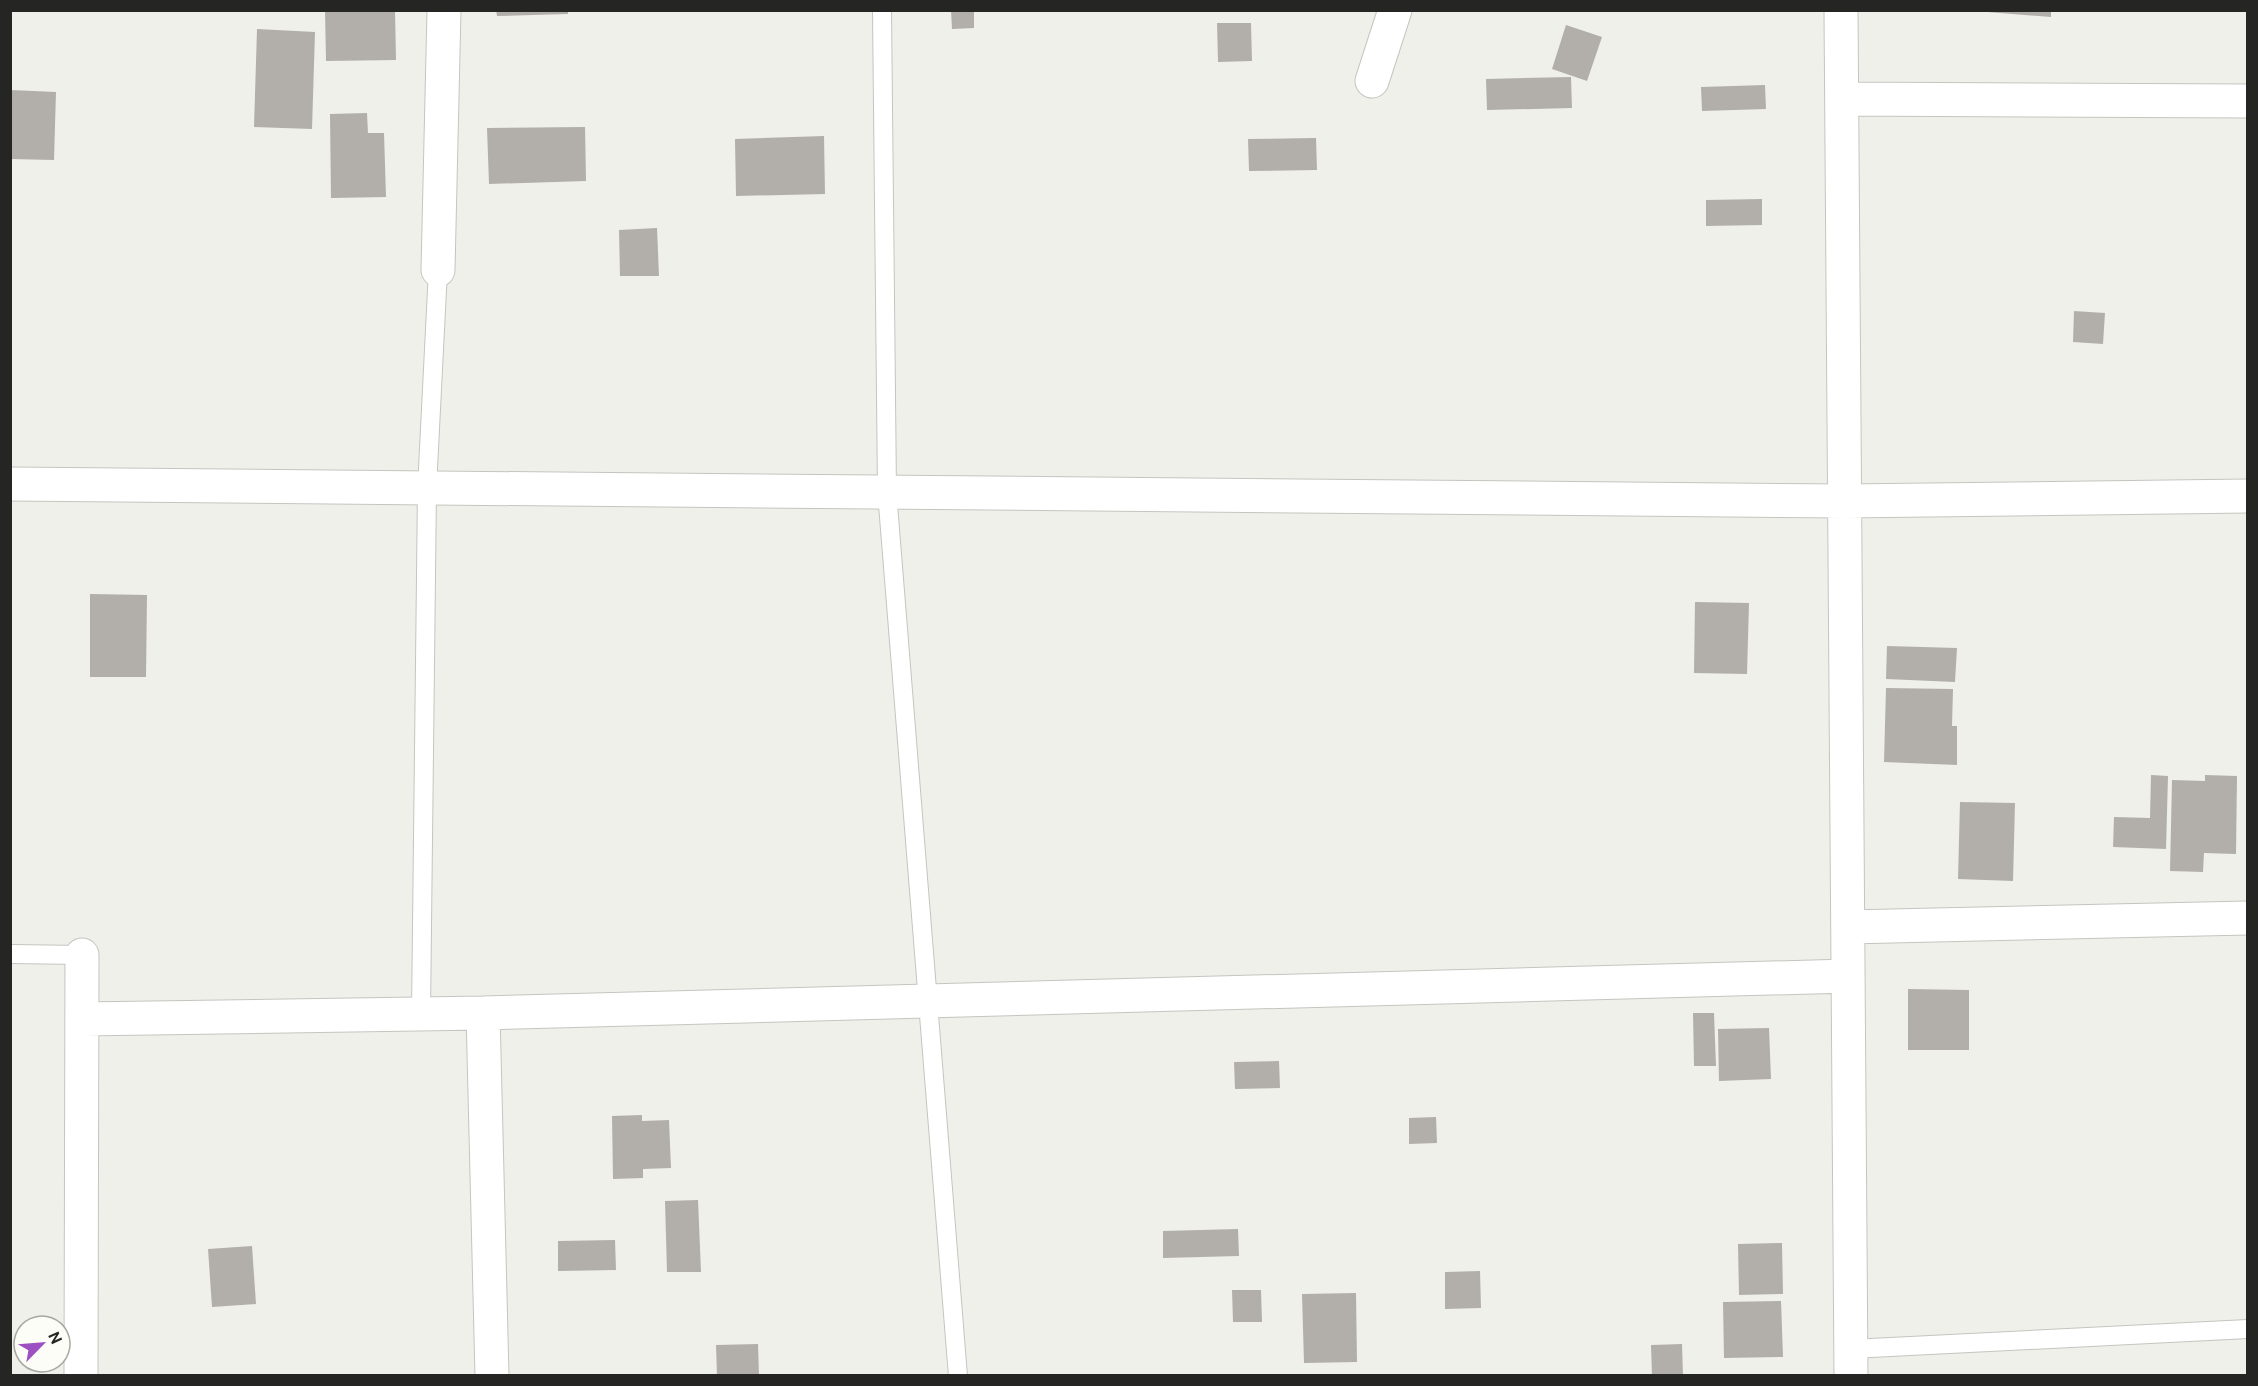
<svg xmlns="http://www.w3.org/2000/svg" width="2258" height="1386" viewBox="0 0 2258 1386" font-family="Cabin,sans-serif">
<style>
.building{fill:#b2afaa}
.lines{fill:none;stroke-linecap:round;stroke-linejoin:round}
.service-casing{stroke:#c5c5c0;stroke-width:20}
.minor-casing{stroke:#c5c5c0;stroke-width:35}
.service{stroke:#fff;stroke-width:18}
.minor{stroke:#fff;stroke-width:33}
</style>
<rect width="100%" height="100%" fill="#eff0ea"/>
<path class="building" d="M325,10H395L396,60L326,61Z
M496,10H568V14L497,16Z
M951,10H974V28L952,29Z
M1987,10H2051V17L1987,12Z
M1217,23H1251L1252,61L1218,62Z
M1566,25L1602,37L1587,81L1552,69Z
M257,29L315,32L312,129L254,127Z
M1571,77L1572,108L1487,110L1486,79Z
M1765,85L1766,109L1702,111L1701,87Z
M10,90L56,92L54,160L10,159Z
M367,113L368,133H384L386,197L331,198L330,114Z
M585,127L586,181L489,184L487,128Z
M824,136L825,194L736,196L735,139Z
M1316,138L1317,170L1249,171L1248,139Z
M1762,199V225L1706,226V200Z
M657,228L659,276H620L619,230Z
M2074,311L2105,313L2103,344L2073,342Z
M90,594L147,595L146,677H90Z
M1695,602L1749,603L1747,674L1694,673Z
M1887,646L1957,648L1955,682L1886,679Z
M1886,688L1953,689L1952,726H1957V765L1884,762Z
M2151,775L2168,776L2166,849L2113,847L2114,817L2150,818Z
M2205,775L2237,776L2236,854L2204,853L2203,872L2170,871L2172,780L2205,781Z
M1960,802L2015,803L2013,881L1958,879Z
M1908,989L1969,990V1050H1908Z
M1693,1013H1714L1716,1066H1694Z
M1769,1028L1771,1079L1719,1081L1718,1029Z
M1279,1061L1280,1088L1235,1089L1234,1062Z
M642,1115V1121L669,1120L671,1168L643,1169V1178L613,1179L612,1116Z
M1436,1117L1437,1143L1409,1144V1118Z
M698,1200L701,1272H667L665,1201Z
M1238,1229L1239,1256L1163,1258V1231Z
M615,1240L616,1270L558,1271V1241Z
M1782,1243L1783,1294L1739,1295L1738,1244Z
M252,1246L256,1304L212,1307L208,1249Z
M1480,1271L1481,1308L1445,1309V1272Z
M1232,1290H1261L1262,1322H1233Z
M1356,1293L1357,1362L1304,1363L1302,1294Z
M1781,1301L1783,1357L1724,1358L1723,1302Z
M758,1344L759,1376H717L716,1345Z
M1682,1344L1683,1376H1652L1651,1345Z"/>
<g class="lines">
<g class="service-casing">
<path id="service" d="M882,10L887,492L958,1376
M10,954L82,955
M421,1014L427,488L438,270
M1851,1349L2248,1329"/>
</g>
<g class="minor-casing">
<path id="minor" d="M1841,10L1851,1376
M1372,81L1395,10
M1842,99L2248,101
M438,270L444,10
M10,484L1845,501L2248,496
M1848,927L2248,918
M483,1013L492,1376
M82,1019L483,1013L1848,976
M81,1376L82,955"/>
</g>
<use href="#service" class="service"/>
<use href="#minor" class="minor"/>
</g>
<rect width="2258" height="1386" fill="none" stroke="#252523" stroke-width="24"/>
<g transform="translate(42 1344) rotate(65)"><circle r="28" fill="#fdfdf7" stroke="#a7a7a2" stroke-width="1.5"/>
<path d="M0-4.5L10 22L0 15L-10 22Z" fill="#9c50c2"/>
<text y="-9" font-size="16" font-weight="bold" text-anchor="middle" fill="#252523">N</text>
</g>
</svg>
